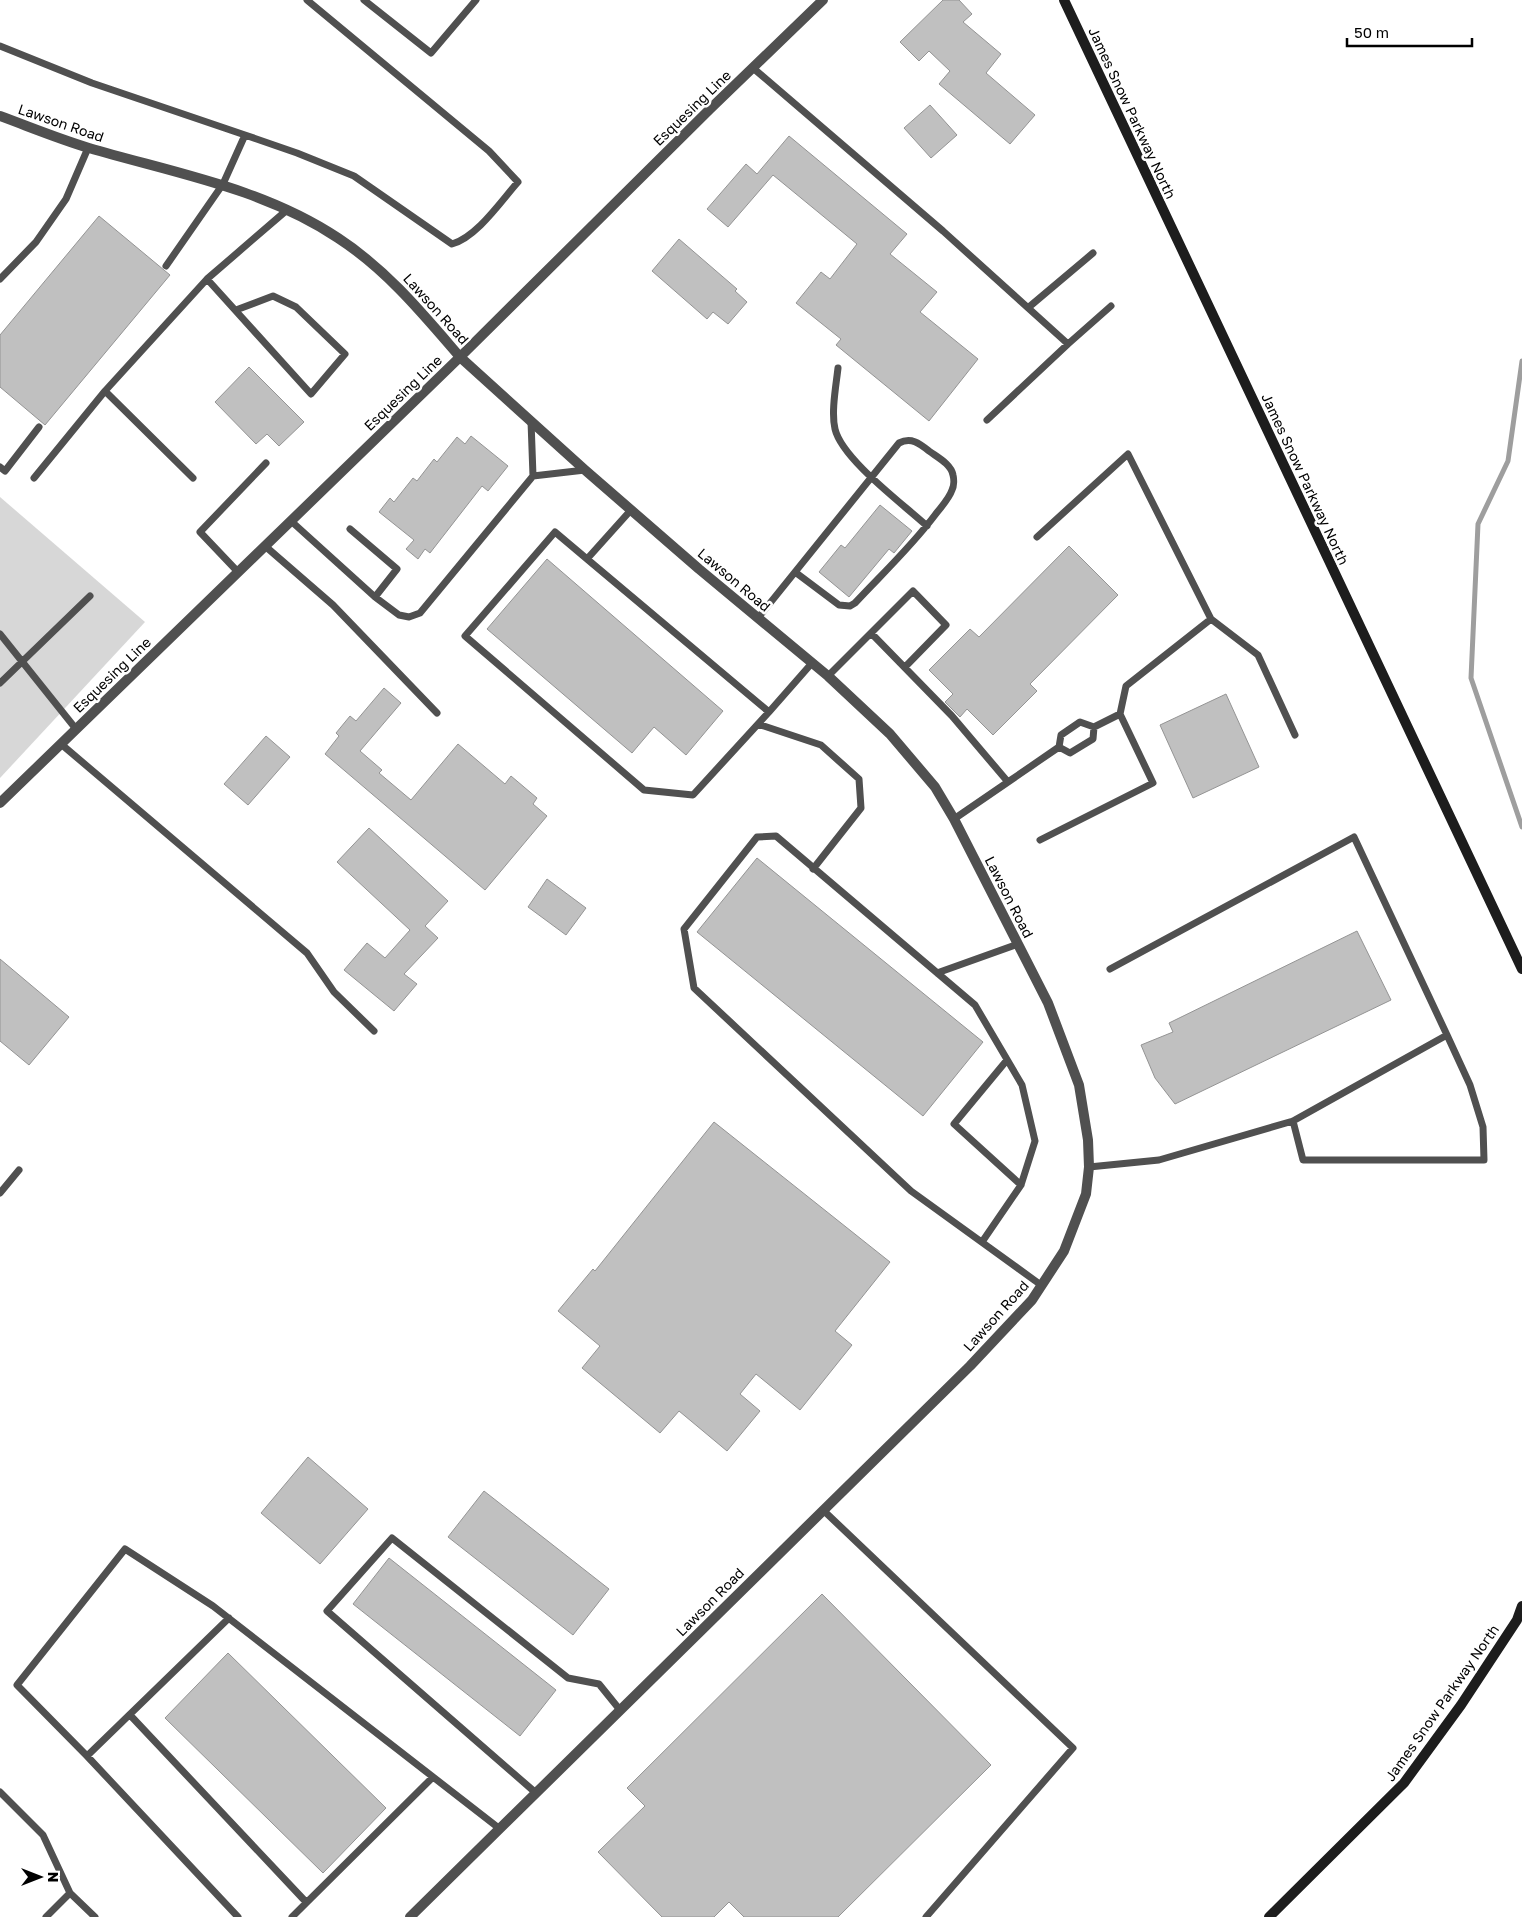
<svg xmlns="http://www.w3.org/2000/svg" width="1522" height="1917" viewBox="0 0 1522 1917" font-family="'Golos Text',sans-serif">
<style>
.green{fill:#d7d7d7}
.lines{fill:none;stroke-linecap:round;stroke-linejoin:round}
.stream{stroke:#9e9e9e;stroke-width:5}
.building{fill:#c0c0c0;stroke:#949494}
.service{stroke:#505050;stroke-width:7}
.minor{stroke:#505050;stroke-width:10}
.tertiary{stroke:#505050;stroke-width:10}
.secondary{stroke:#1d1d1d;stroke-width:10}
.labels{text-anchor:middle;stroke-width:5;stroke-linejoin:round;paint-order:stroke}
.street-label{font-size:14px;fill:#000;stroke:#fff}
</style>
<rect width="100%" height="100%" fill="#fff"/>
<path class="green" d="M0,497L145,622L0,778Z"/>
<g class="lines">
<path class="stream" d="M1522,361L1508,461L1478,524L1471,678L1522,827"/>
</g>
<path class="building" d="M943,0H959L972,14L963,22L1001,54L986,73L1035,115L1010,144L939,84L950,71L929,51L919,61L900,42Z
M930,105L957,135L931,158L904,128Z
M789,136L907,234L890,254L937,292L920,312L978,359L929,421L836,345L841,339L796,303L821,272L830,279L857,244L773,175L728,227L707,209L746,164L757,174Z
M99,216L170,275L45,425L0,387V335Z
M679,239L737,289L735,291L747,302L728,324L713,312L707,319L652,271Z
M249,367L304,422L279,446L267,434L256,444L215,402Z
M471,436L508,466L488,491L482,486L430,553L425,549L418,559L406,549L414,540L379,512L390,498L394,502L413,478L417,481L434,459L437,462L457,437L465,444Z
M880,505L912,531L894,553L889,549L849,597L819,572L841,545L845,548Z
M1069,546L1118,595L1030,684L1037,691L993,735L967,709L960,717L945,702L953,694L929,670L970,629L979,637Z
M547,559L723,711L686,755L654,727L632,753L487,629Z
M384,688L401,703L360,751L382,770L379,773L411,800L458,744L505,784L511,776L537,798L533,804L547,816L485,890L325,754L339,736L336,733L350,716L356,721Z
M1226,694L1259,767L1193,798L1160,725Z
M266,736L290,757L248,805L224,784Z
M369,828L448,901L425,926L438,938L404,974L417,984L394,1011L344,970L367,943L385,958L410,930L337,862Z
M757,858L983,1042L923,1116L697,932Z
M547,879L586,908L566,935L528,907Z
M1357,931L1391,1000L1175,1104L1155,1078L1141,1045L1173,1032L1169,1023Z
M0,959L69,1017L29,1065L0,1041Z
M714,1122L890,1262L835,1331L852,1345L800,1410L756,1374L740,1394L760,1411L727,1451L679,1411L660,1433L582,1368L600,1346L558,1311L593,1269L595,1271Z
M308,1457L368,1509L320,1564L261,1513Z
M484,1491L609,1589L573,1635L448,1537Z
M389,1558L556,1690L520,1736L353,1604Z
M822,1594L991,1765L838,1917H744L729,1902L714,1917H662L598,1852L645,1806L627,1788Z
M228,1653L386,1808L323,1873L165,1718Z"/>
<g class="lines">
<path class="service" d="M364,0L431,53L476,0
M0,46L92,83L245,135L223,184L166,266
M753,68L943,231L1068,344L987,420
M245,135L297,153L354,176L452,244C477,237 501,201 518,182L489,151L307,0
M0,279L36,242L66,199L88,148
M207,279L311,394L345,354L296,307L273,296L236,310
M1029,307L1093,253
M1068,344L1111,306
M838,368C836,386 831,412 835,429C842,459 903,504 927,526
M105,391L193,478
M531,421L533,476L585,470
M0,467L5,471L39,427
M34,478L105,391L207,279L287,210
M631,510L587,559L769,712L812,663
M291,521L375,597L399,615L409,617L420,613L533,476
M350,529L397,569L375,597
M1037,537L1128,454L1211,619L1126,686L1120,714
M265,546L333,605L437,713
M587,559L555,532L465,636L644,790L693,795L769,712
M238,572L200,532L266,463
M758,618L899,443C911,437 919,443 929,451C937,457 951,464 953,475C954,479 954,486 952,490C949,499 941,507 935,515C911,547 882,574 855,603L850,606L839,605L795,572
M1211,619L1258,655L1295,735
M871,633L913,591L946,625L905,667
M0,634L76,729
M828,676L871,633L952,716L1008,782L954,819
M0,683L90,596
M758,724L821,745L859,779L861,808L813,869
M61,744L307,953L334,992L374,1031
M1008,782L1059,747L1061,735L1080,722L1094,727L1093,739L1070,753L1059,747
M1040,840L1153,783L1120,714L1094,727
M937,973L1018,944
M1007,1060L954,1124L1021,1185
M1293,1121L1303,1160H1484L1483,1127L1470,1085L1447,1035
M1089,1167L1159,1160L1293,1121L1447,1035L1354,837L1110,969
M0,1193L19,1170
M982,1242L1021,1185L1035,1141L1022,1085L975,1005L776,836L757,837L684,929L694,988L911,1191L1041,1285
M823,1510L1073,1748L926,1917
M130,1715L306,1902
M87,1756L229,1618
M0,1792L43,1835L70,1893
M536,1793L327,1611L392,1538L568,1678L599,1684L620,1710
M46,1917L70,1893L95,1917
M238,1917L87,1756L17,1685L125,1549L213,1606L500,1829
M292,1917L433,1777"/>
<path class="minor" d="M0,116C30,127 59,139 89,148C174,173 263,188 338,238C387,270 423,314 460,357"/>
<path class="tertiary" d="M0,803L460,357L710,109L823,0
M410,1917L970,1366L1032,1300L1064,1251L1086,1194L1089,1167L1088,1140L1079,1085L1048,1003L954,819L935,787L890,734L828,676L699,569L585,470L460,357"/>
<path class="secondary" d="M1064,0L1522,969
M1269,1917L1404,1783L1461,1705L1517,1620L1522,1606"/>
</g>
<g class="labels">
<g class="street-label">
<text transform="translate(692 108) rotate(-44)" y="5">Esquesing Line</text>
<text transform="translate(1132 113) rotate(65)" y="5">James Snow Parkway North</text>
<text transform="translate(61 123) rotate(19)" y="5">Lawson Road</text>
<text transform="translate(436 309) rotate(48)" y="5">Lawson Road</text>
<text transform="translate(403 393) rotate(-44)" y="5">Esquesing Line</text>
<text transform="translate(1305 479) rotate(65)" y="5">James Snow Parkway North</text>
<text transform="translate(734 580) rotate(40)" y="5">Lawson Road</text>
<text transform="translate(112 675) rotate(-44)" y="5">Esquesing Line</text>
<text transform="translate(1009 897) rotate(63)" y="5">Lawson Road</text>
<text transform="translate(996 1316) rotate(-48)" y="5">Lawson Road</text>
<text transform="translate(710 1602) rotate(-45)" y="5">Lawson Road</text>
<text transform="translate(1442 1703) rotate(-55)" y="5">James Snow Parkway North</text>
</g>
</g>
<g transform="translate(40 1877) rotate(90)" stroke="#ffffff" stroke-width="4" paint-order="stroke">
<path d="M0-4L9 19L0 12L-9 19Z" fill="#000000"/>
<text y="-8" font-size="14" font-weight="bold" text-anchor="middle" fill="#000000">N</text>
</g>
<path d="M1347 38v8h125v-8" fill="none" stroke="#000000" stroke-width="2.5"/>
<text x="1354" y="38" font-size="15" fill="#000000" stroke="#ffffff" stroke-width="4" paint-order="stroke">50 m</text>
</svg>
